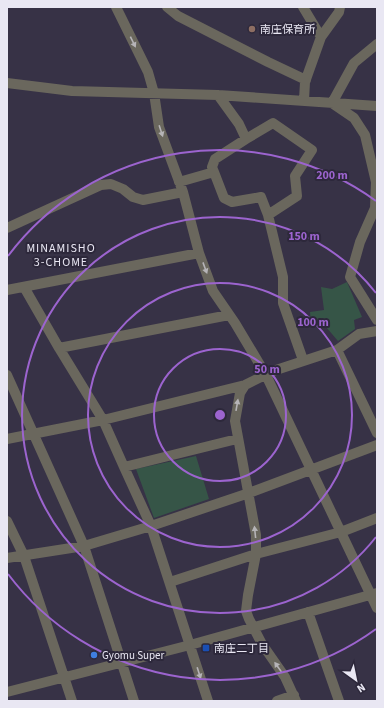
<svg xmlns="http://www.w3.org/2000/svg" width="384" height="708" viewBox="0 0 384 708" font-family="'Source Sans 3','Noto Sans JP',sans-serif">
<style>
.green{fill:#365547}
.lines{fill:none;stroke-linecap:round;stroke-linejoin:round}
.minor{stroke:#6a675d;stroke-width:10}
.oneway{fill:#b6b4b7}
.ring{fill:none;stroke:#9c64cf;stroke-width:2}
.education-dot{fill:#8d6e63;stroke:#2d283b;stroke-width:1.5}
.transit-dot{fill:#1a4fb4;stroke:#2d283b;stroke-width:1.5}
.shop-dot{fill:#3f7fe0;stroke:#2d283b;stroke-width:1.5}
.labels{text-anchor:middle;stroke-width:4;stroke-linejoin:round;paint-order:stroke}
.poi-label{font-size:11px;fill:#e9e7f3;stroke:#2d283b;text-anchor:start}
.neighbourhood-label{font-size:12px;letter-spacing:1px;fill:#e9e7f3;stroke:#2d283b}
.centre{fill:#9c64cf;stroke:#2d283b;stroke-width:2}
.ring-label{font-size:12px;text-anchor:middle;font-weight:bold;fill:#9c64cf;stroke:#2d283b;stroke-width:4;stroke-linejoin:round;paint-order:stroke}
</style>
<rect width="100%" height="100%" fill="#373246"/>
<path class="green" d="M347,282L362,317L354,320L355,329L338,341L326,327L311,322L310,312L324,310L321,287L332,289Z
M196,456L209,499L154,518L136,469Z"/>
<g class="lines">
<path class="minor" d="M116,7L148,72L154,93L159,127L183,192L199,253L213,291L235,323L266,375L377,608
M167,7L178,16L268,62L306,80
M303,7L321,37
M377,44L354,63L332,103L354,118L365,135L376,182L375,208L360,242L350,277L377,320
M7,83L72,91L218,95L377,106
M218,95L239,124L246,139
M304,100L305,82L321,37L339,12L340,7
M214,172L212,167L215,159L246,139L273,123L312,150L295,176L297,196L268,215
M179,182L214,172L224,198L232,202L261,197L268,215L283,277V303L303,360
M7,228L101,185L111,184L123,189L133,197L143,200L183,192
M24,287L59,348L103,420L124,467L151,526L208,701
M7,290L199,253
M59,348L229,315
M337,350L377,433
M7,375L84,546L134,701
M245,385L240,393L235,421L256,535V554L248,595L246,611L249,619L262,644L285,677L296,701
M7,439L103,420L245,385L273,371L337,350L359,334L377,331
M124,467L237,439
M7,521L24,556L72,701
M7,558L84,546L151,526L249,493L377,445
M170,582L256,554L341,532L377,518
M308,612L339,701
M7,692L190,645L377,593
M277,701L294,695"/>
</g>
<defs><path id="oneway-solid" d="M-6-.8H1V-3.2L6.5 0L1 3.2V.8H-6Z"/></defs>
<g class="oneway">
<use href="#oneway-solid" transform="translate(133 42) rotate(64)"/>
<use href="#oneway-solid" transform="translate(161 131) rotate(72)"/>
<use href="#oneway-solid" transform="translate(205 268) rotate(70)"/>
<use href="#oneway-solid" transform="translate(237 405) rotate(-80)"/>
<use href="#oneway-solid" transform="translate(255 532) rotate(-96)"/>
<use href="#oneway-solid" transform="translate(278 667) rotate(-125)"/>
<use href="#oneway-solid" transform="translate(199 673) rotate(72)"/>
</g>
<g class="ring">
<circle cx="220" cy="415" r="66"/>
<circle cx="220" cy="415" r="132"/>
<path d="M376 537A198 198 0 1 1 376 293"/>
<path d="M376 629A265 265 0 0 1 8 574M8 256A265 265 0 0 1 376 201"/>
</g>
<circle class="education-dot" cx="252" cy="29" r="4"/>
<rect class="transit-dot" x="202" y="644" width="8" height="8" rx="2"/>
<circle class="shop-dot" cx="94" cy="655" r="4"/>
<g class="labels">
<g class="poi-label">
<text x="260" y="33">南庄保育所</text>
<text x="214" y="652">南庄二丁目</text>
<text x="102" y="659">Gyomu Super</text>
</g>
<g class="neighbourhood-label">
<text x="61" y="252">MINAMISHO<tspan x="61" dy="14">3-CHOME</tspan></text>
</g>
</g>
<circle cx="220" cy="415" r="6" class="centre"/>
<g class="ring-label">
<text x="332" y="179">200 m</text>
<text x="304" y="240">150 m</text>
<text x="313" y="326">100 m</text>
<text x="267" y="373">50 m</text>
</g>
<rect width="384" height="708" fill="none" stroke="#e9e7f3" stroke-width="16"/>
<g transform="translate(356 680) rotate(147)" stroke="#2d283b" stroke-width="3" paint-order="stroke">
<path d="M0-3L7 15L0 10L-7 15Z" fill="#e9e7f3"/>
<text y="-6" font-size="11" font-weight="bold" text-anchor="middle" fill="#e9e7f3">N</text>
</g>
</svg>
